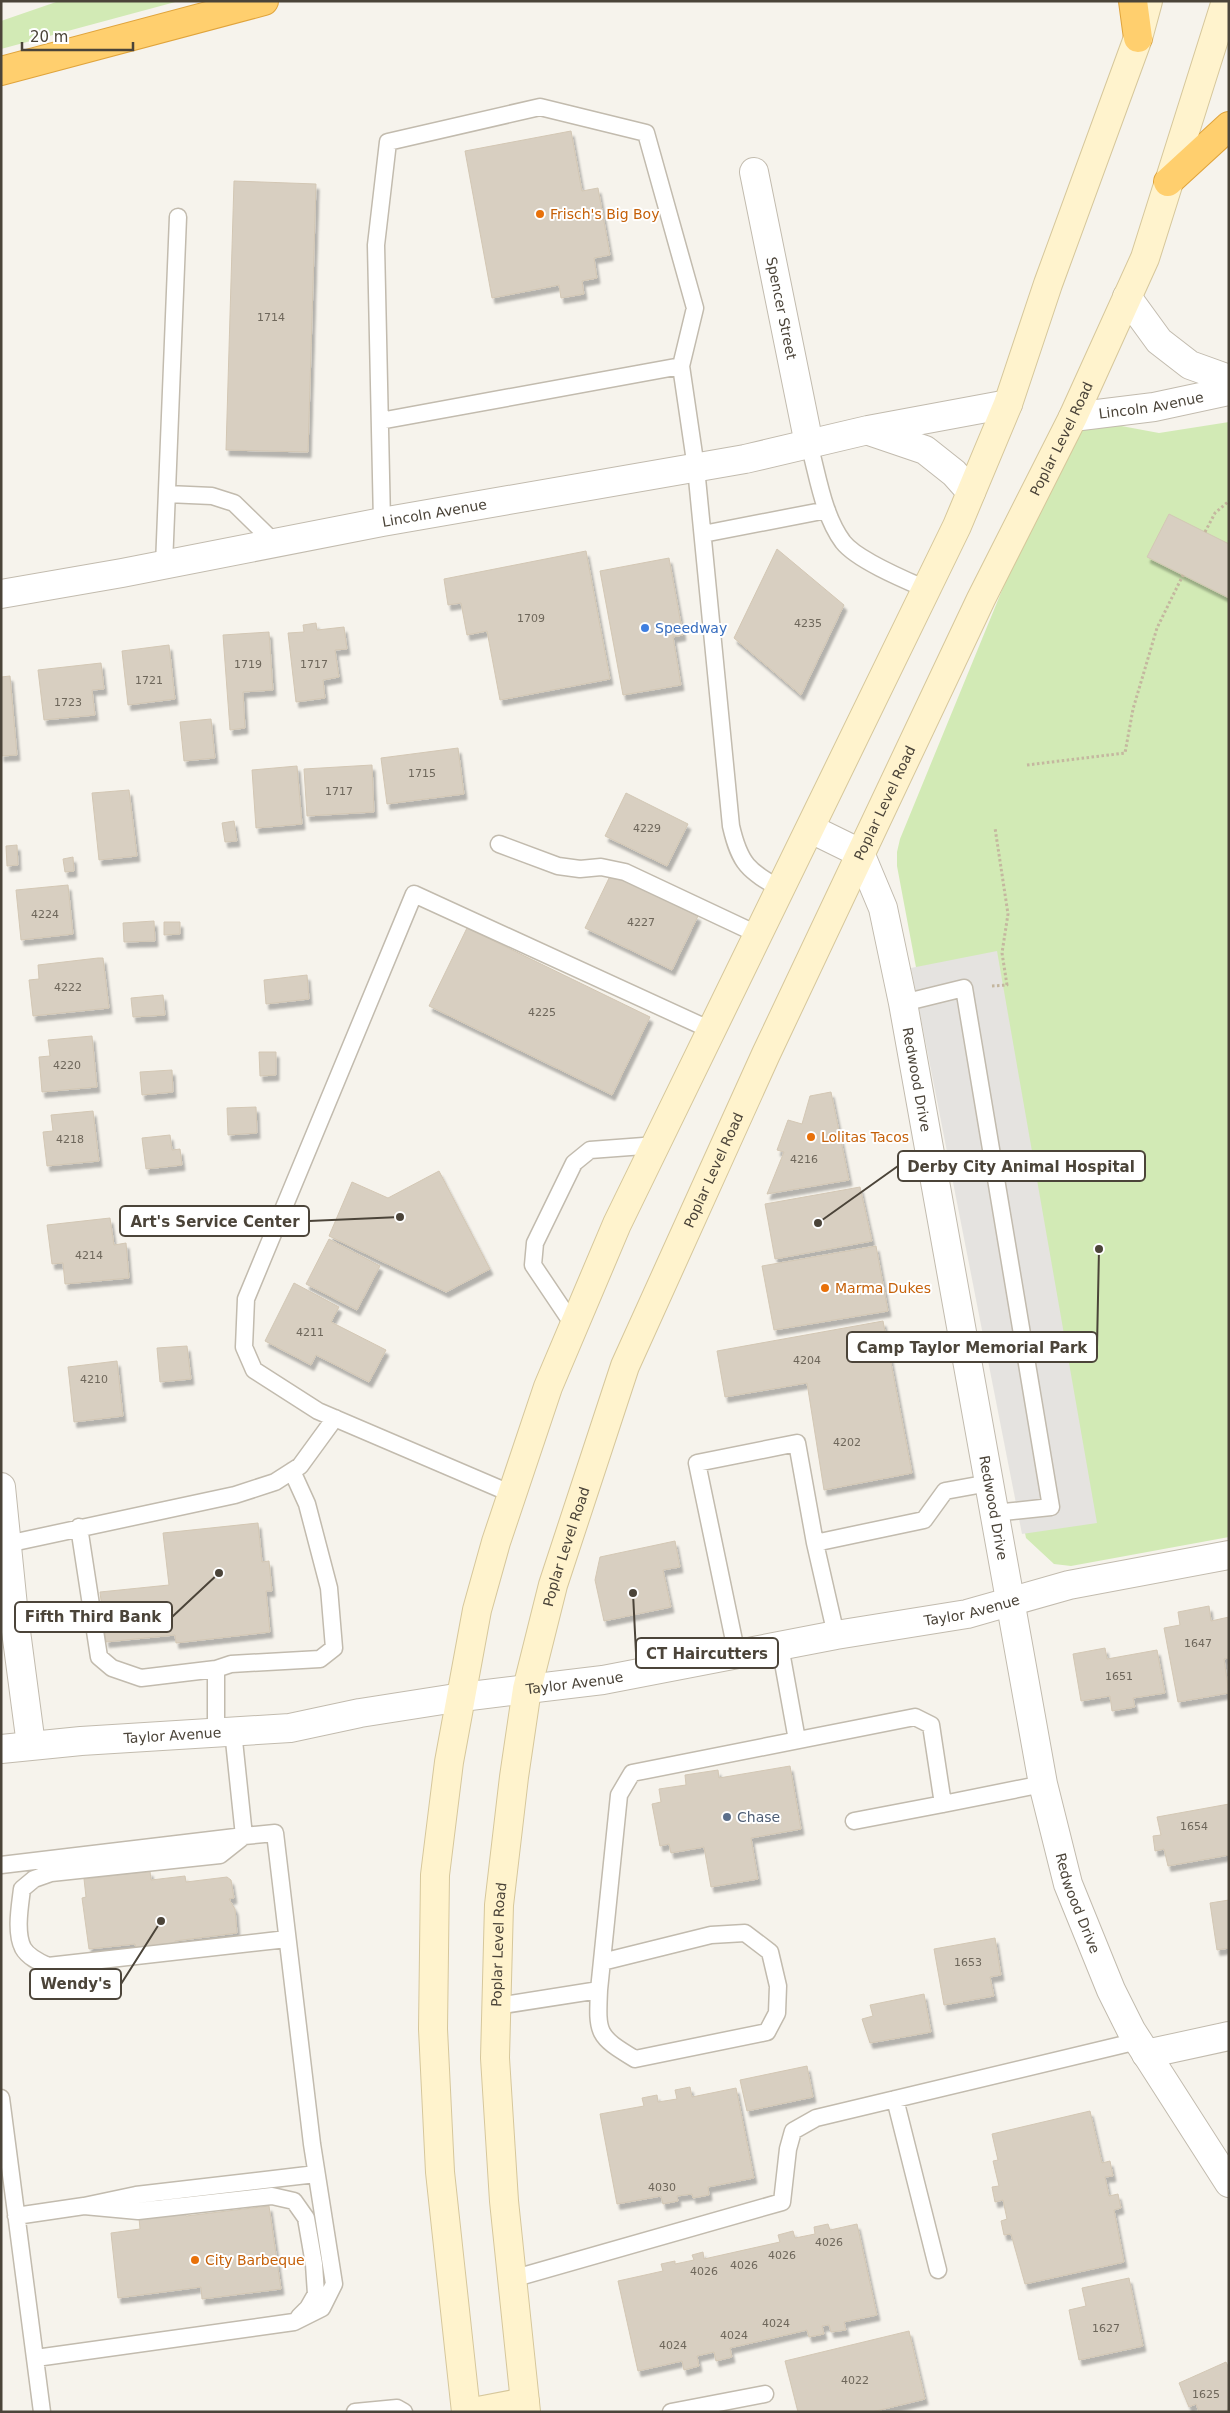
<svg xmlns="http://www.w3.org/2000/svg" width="1230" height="2413" viewBox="0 0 1230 2413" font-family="'DejaVu Sans',sans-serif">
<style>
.green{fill:#d2eab5}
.parking{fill:#e5e3e0}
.building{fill:#d8cfc1;stroke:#d3c7b4;filter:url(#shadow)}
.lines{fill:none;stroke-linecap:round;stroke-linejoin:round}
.service-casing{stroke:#c2bbae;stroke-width:19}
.minor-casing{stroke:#c2bbae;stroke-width:30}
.secondary-casing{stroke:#d6c79b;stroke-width:30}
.motorway-casing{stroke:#e0a43c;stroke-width:30}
.path{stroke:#c4b79f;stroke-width:3;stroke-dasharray:2.5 2.5;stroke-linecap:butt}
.service{stroke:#fff;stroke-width:16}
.minor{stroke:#fff;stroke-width:28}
.secondary{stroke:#fff3cd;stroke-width:28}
.motorway{stroke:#ffcf6e;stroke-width:28}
.food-dot{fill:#e8710a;stroke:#fff;stroke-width:2}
.shop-dot{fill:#3f7fe0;stroke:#fff;stroke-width:2}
.service-dot{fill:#5c6f8a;stroke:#fff;stroke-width:2}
.labels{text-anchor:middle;stroke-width:4;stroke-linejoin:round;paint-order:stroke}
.number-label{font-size:11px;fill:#6e675b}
.food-label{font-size:14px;fill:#c56008;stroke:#fff;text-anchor:start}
.street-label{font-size:14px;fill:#4b4439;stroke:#fff}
.shop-label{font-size:14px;fill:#366cbe;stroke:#fff;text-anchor:start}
.service-label{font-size:14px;fill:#4e5e75;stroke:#fff;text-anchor:start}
.leader{fill:none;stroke:#4b4439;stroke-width:2}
.callout-dot{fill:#4b4439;stroke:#fff;stroke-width:2}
.callout{fill:#fff;stroke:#4b4439;stroke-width:2}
.callout-label{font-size:15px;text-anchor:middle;font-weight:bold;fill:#4b4439}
</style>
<defs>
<filter id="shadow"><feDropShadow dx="3" dy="5.5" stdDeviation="1" flood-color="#0004"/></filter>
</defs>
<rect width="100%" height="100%" fill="#f6f3ec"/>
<path class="green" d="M59,1H179L1,49V21Z
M1073,417L1159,433L1229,422V1537L1071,1566L1054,1564L1026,1538L915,962L897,866V852L900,839Z"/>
<path class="parking" d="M997,951L1097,1523L1022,1534L911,968Z"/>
<path class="building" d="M571,131L582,191L598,188L610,255L594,258L597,278L582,281L584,294L561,298L559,285L492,298L465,151Z
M234,181L316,184L308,452L226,450Z
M1169,514L1229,544V598L1147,557Z
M777,549L844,605L801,695L734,638Z
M586,551L610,679L500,700L487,631L467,635L461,603L448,605L444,579Z
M669,558L683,635L673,637L681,685L623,695L600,571Z
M316,623L317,630L344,627L347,649L335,650L339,677L323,680L325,698L296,702L288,633L304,632L303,625Z
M269,632L273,690L243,692L245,728L230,730L223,635Z
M169,645L175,699L128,705L122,651Z
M101,663L104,689L92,690L95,715L44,720L38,670Z
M10,676L17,755L1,756V677Z
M211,719L215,758L184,761L180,722Z
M458,748L464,794L387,804L381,758Z
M372,765L374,812L307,816L304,769Z
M297,766L302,824L256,828L252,770Z
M129,790L137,856L99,860L92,793Z
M626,793L688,824L667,866L605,836Z
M234,821L237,841L225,842L222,823Z
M17,845L18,865L7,866L6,846Z
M73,857L74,871L65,872L63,859Z
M611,874L698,916L672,970L585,928Z
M68,885L73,934L21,940L16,890Z
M154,921L155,941L124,942L123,923Z
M164,922H180V934L164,935Z
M467,928L650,1017L612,1095L429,1006Z
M98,958H103L109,1008L33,1016L29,980L39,979L38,965Z
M307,975L309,999L266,1004L264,980Z
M163,995L165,1015L133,1017L131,998Z
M92,1036L97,1087L42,1092L39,1057L50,1056L48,1040Z
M259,1052H276V1075L260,1076Z
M172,1070L173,1092L142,1095L140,1072Z
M831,1092L849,1180L767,1194L784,1152L777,1150L788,1120L802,1124L810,1096Z
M256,1107L257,1133L228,1135L227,1108Z
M93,1111L99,1161L47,1166L43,1132L53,1131L51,1115Z
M170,1135L172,1150L180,1149L182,1165L146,1169L142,1138Z
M439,1171L490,1269L446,1292L329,1236L352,1182L388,1198Z
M860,1187L872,1241L775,1259L765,1204Z
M110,1218L114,1245L126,1243L129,1278L65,1284L63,1263L52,1264L47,1225Z
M329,1239L380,1266L357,1310L306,1284Z
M876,1246L888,1311L774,1330L762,1266Z
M294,1283L339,1307L331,1322L386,1350L369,1382L316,1355L311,1365L265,1341Z
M883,1321L912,1473L824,1490L807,1383L725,1397L717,1351Z
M187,1346L191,1379L160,1382L157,1348Z
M117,1361L123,1416L74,1422L68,1367Z
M258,1523L262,1562L269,1561L272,1591H266L270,1632L176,1643L175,1635L106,1642L100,1592L169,1585L163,1533Z
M675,1541L680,1567L663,1570L671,1607L604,1621L595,1580L600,1557Z
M1209,1606L1211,1621L1229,1617V1658L1224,1659L1229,1693L1178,1702L1164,1628L1180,1625L1178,1612Z
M1105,1648L1107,1659L1157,1650L1165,1693L1133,1698L1135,1707L1112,1711L1110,1696L1081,1701L1073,1654Z
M790,1766L801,1829L751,1838L758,1879L711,1887L704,1847L671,1853L669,1844L660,1846L652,1804L661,1802L659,1789L686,1785L685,1775L718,1770L719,1778Z
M1229,1804V1855L1168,1866L1164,1849L1155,1851L1153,1836L1161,1835L1157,1817Z
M150,1871L151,1880L185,1876L186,1882L227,1877L231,1880L234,1898L229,1899L235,1909L237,1933L175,1941V1943L136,1948L135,1944L89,1949L82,1898L86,1897L84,1879Z
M1229,1900V1948L1217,1950L1210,1903Z
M995,1938L1001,1975L990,1977L994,1996L944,2005L934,1949Z
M924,1994L931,2032L870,2043L862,2019L873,2016L870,2005Z
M807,2066L813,2097L747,2111L740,2080Z
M690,2087L692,2097L736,2088L754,2178L708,2187L709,2195L693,2198L692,2194L677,2196L678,2201L663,2204L661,2196L617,2204L600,2114L644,2106L642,2098L657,2095L658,2102L677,2099L675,2090Z
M1090,2111L1102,2163L1110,2161L1113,2176L1105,2177L1109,2196L1118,2194L1121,2208L1114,2210L1124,2262L1025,2284L1011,2234L1004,2235L1001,2221L1007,2219L1003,2200L995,2202L992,2187L999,2186L993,2161L998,2160L992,2134Z
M269,2206L281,2289L202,2299L201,2287L118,2298L111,2233L140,2229L139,2218L185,2213L186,2216Z
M828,2224L830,2230L857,2224L877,2315L844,2322L846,2330L831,2332L829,2325L822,2326L824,2334L809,2337L807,2330L730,2348L732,2357L716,2361L714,2352L697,2356L699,2366L684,2370L682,2361L638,2371L618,2281L663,2271L661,2264L675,2261V2264L694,2260L692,2255L703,2252L704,2259L780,2242L778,2235L793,2231L795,2238L815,2234L814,2227Z
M1129,2278L1143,2346L1079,2360L1069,2310L1086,2306L1082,2288Z
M909,2331L925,2399L872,2412H798L785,2361Z
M1226,2362L1229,2368V2409L1223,2412H1199L1196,2404L1189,2407L1179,2383Z"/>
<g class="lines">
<g class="service-casing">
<path id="service" d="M380,421L681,366
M809,444C818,476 823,515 843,542C857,560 905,580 926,589
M167,494L212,496L234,503L275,543
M382,522L376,245L388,142L540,107L646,133L695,308L681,366L696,468L731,826C740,865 748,870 782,890
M703,534L827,510
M164,565L178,217
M499,844L558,866L580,869L601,867L625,872L759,935
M903,1003L964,988L1051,1507L994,1513
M574,1326L533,1265L535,1243L574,1163L590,1150L657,1145
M512,1494L318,1411L254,1370L244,1347L246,1299L414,894L713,1031
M79,1527L99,1657L112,1668L141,1678L216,1669
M7,1544L235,1495L275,1482L300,1466L335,1418
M836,1635L815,1543L924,1520L945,1491L989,1483
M780,1646L797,1740
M737,1655L697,1463L797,1443L815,1543
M216,1733V1669L231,1664L320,1659L334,1648L329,1588L307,1504L292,1471
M854,1821L943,1804
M244,1836L220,1855L51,1873L34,1879L22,1889C20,1906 15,1932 23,1948C28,1957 39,1962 48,1966L287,1939
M1,1865L244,1836
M599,1990C597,2034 597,2036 635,2059L767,2032L777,2013L778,1986L770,1952L745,1933L711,1935L602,1962
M497,2006L599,1990L619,1795L632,1773L915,1717L931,1725L943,1804L1043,1784
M1,2098L42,2412
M895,2099L938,2270
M84,2206L138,2211L272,2196L294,2201L306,2218L314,2264L316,2294L308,2308L299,2317
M16,2216L84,2206L136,2195L316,2174
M512,2279L782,2202L788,2149L793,2131L816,2118L1138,2041
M36,2358L294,2322L322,2308L334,2284L312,2144L275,1833L244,1836L233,1731
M355,2412L397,2408L404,2412
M671,2412L765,2394"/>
</g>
<g class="minor-casing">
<g id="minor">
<path id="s1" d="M754,172L809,444"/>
<path d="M1127,297L1159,341L1190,365L1229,379"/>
<path id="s2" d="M1073,417L1154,407L1229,391"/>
<path d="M872,432L925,450L954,473L971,492"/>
<path id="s3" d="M1,594L122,573L382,522L745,459L868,430L1008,404"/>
<path id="s4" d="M811,829L860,853L883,908L903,1003L1043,1784L1068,1884L1111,1990L1131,2030L1229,2183"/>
<path d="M1,1487L14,1616L31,1745"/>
<path id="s5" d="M1,1749L81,1741L290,1728L360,1713L462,1697L603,1680L836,1635L967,1614L1069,1585L1229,1555"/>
<path d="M1146,2054L1229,2036"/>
</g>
</g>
<g class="secondary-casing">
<g id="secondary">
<path d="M466,2412L440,2172L433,2029L435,1875L449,1762L477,1610L496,1542L548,1387L617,1224L957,526L1008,404L1048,284L1138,38L1148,1"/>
<path d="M473,2412L525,2402"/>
<path id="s6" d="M526,2412L504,2201L495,2058L499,1905L514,1777L527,1689L553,1585L625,1366L766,1054L981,599L1073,417L1145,258L1226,1"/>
</g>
</g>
<g class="motorway-casing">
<path id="motorway" d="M1133,1L1138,38
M1,71L264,1
M1168,182L1229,126"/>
</g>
<path class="path" d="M1205,532L1215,513L1229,501
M1027,765L1125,753L1133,709L1157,628L1183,575
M992,986L1007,985L1002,953L1008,914L995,828"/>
<use href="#service" class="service"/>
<use href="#minor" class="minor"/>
<use href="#secondary" class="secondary"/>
<use href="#motorway" class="motorway"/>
</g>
<g class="food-dot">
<circle cx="540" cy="214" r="5"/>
<circle cx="811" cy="1137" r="5"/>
<circle cx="825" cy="1288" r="5"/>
<circle cx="195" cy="2260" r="5"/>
</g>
<circle class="shop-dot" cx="645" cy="628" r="5"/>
<circle class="service-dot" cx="727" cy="1817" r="5"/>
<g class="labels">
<g class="number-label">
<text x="271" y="321">1714</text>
<text x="531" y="622">1709</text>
<text x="808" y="627">4235</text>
<text x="248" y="668">1719</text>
<text x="314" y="668">1717</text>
<text x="149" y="684">1721</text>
<text x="68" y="706">1723</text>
<text x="422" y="777">1715</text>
<text x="339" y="795">1717</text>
<text x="647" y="832">4229</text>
<text x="45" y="918">4224</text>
<text x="641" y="926">4227</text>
<text x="68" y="991">4222</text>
<text x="542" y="1016">4225</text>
<text x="67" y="1069">4220</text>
<text x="70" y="1143">4218</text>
<text x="804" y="1163">4216</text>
<text x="89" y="1259">4214</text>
<text x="310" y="1336">4211</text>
<text x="807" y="1364">4204</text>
<text x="94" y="1383">4210</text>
<text x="847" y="1446">4202</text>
<text x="1198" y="1647">1647</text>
<text x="1119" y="1680">1651</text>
<text x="1194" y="1830">1654</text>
<text x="968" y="1966">1653</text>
<text x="662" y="2191">4030</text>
<text x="829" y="2246">4026</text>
<text x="782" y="2259">4026</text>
<text x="744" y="2269">4026</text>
<text x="704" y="2275">4026</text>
<text x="776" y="2327">4024</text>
<text x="1106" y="2332">1627</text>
<text x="734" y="2339">4024</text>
<text x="673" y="2349">4024</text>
<text x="855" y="2384">4022</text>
<text x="1206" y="2398">1625</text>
</g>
<g class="food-label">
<text x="550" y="219">Frisch's Big Boy</text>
<text x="821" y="1142">Lolitas Tacos</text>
<text x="835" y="1293">Marma Dukes</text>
<text x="205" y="2265">City Barbeque</text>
</g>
<g class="street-label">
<text dy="5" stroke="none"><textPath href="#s1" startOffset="139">Spencer Street</textPath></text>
<text dy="5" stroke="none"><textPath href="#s2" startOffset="79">Lincoln Avenue</textPath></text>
<text dy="5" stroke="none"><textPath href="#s6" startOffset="2089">Poplar Level Road</textPath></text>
<text dy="5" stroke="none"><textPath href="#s3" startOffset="441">Lincoln Avenue</textPath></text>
<text dy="5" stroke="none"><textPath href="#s6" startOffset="1684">Poplar Level Road</textPath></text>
<text dy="5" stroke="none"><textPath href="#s4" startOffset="289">Redwood Drive</textPath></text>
<text dy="5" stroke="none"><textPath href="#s6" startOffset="1279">Poplar Level Road</textPath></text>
<text dy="5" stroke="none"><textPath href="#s4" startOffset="724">Redwood Drive</textPath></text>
<text dy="5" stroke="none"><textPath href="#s6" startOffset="874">Poplar Level Road</textPath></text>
<text dy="5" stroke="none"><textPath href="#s5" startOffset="982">Taylor Avenue</textPath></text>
<text dy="5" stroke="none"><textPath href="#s5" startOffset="578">Taylor Avenue</textPath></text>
<text dy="5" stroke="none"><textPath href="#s5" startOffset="172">Taylor Avenue</textPath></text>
<text dy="5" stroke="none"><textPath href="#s4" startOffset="1129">Redwood Drive</textPath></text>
<text dy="5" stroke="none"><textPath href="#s6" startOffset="469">Poplar Level Road</textPath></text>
</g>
<g class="shop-label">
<text x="655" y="633">Speedway</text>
</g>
<g class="service-label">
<text x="737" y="1822">Chase</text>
</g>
</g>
<path class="leader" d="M818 1223L898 1166M400 1217L309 1221M1099 1249L1097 1347M219 1573L172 1617M633 1593L636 1653M161 1921L121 1984"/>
<g class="callout-dot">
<circle cx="818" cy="1223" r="5"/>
<circle cx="400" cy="1217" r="5"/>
<circle cx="1099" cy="1249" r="5"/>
<circle cx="219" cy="1573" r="5"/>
<circle cx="633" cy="1593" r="5"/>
<circle cx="161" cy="1921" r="5"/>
</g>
<g class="callout">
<rect x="898" y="1151" width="247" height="30" rx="5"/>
<rect x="120" y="1206" width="189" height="30" rx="5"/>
<rect x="847" y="1332" width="250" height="30" rx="5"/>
<rect x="15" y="1602" width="157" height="30" rx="5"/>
<rect x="636" y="1638" width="142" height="30" rx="5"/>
<rect x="30" y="1969" width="91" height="30" rx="5"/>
</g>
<g class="callout-label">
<text x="1021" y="1172">Derby City Animal Hospital</text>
<text x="215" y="1227">Art's Service Center</text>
<text x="972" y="1353">Camp Taylor Memorial Park</text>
<text x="93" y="1622">Fifth Third Bank</text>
<text x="707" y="1659">CT Haircutters</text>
<text x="76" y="1989">Wendy's</text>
</g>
<rect width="1230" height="2413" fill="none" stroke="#4b4439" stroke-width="5"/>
<path d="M22 42v8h111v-8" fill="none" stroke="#4b4439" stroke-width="2.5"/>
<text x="30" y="42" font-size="15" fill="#4b4439" stroke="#ffffff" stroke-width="4" paint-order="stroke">20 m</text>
</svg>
